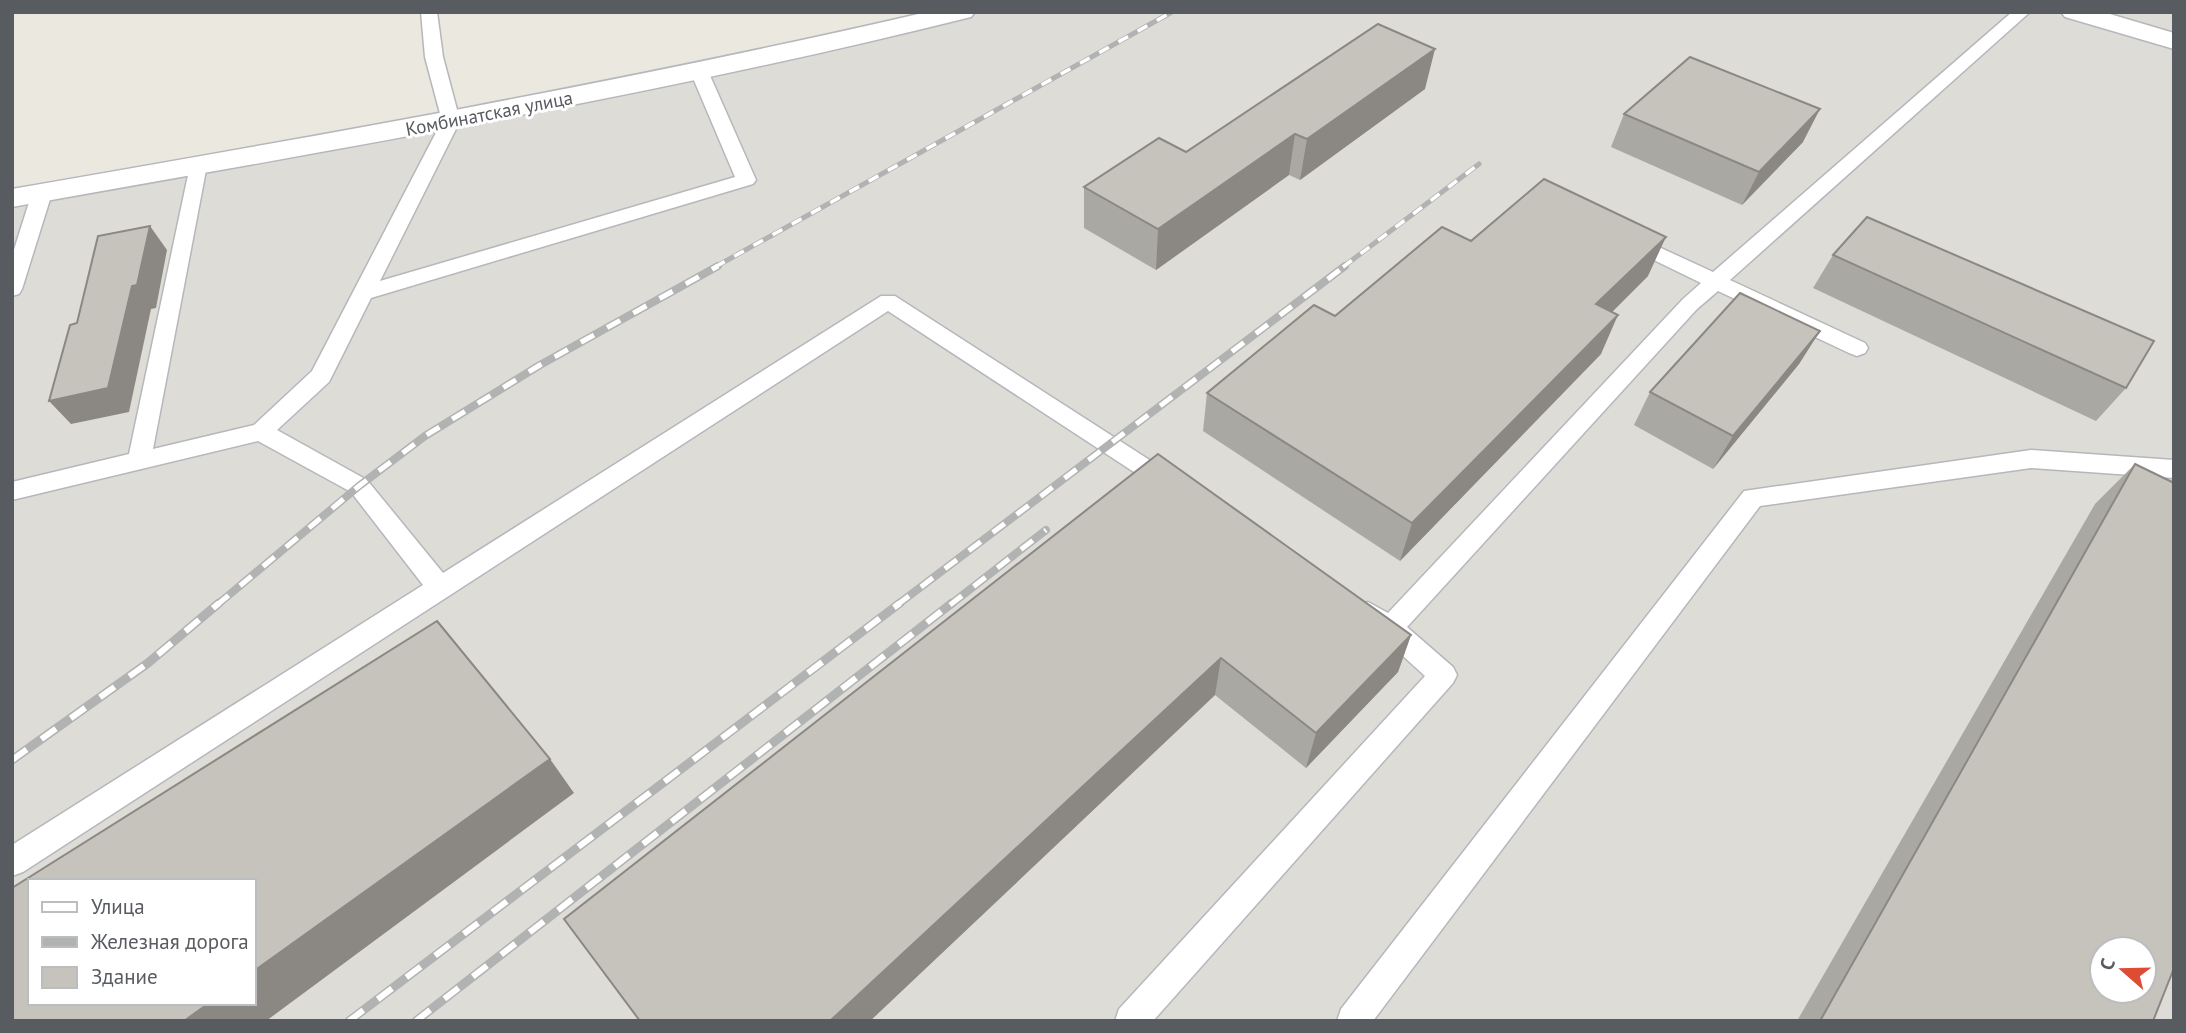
<svg xmlns="http://www.w3.org/2000/svg" width="2186" height="1033" viewBox="0 0 2186 1033" font-family="'PT Sans',sans-serif">
<style>
.industrial{fill:#dedcd7;fill-rule:evenodd}
.lines{fill:none;stroke-linecap:round;stroke-linejoin:round}
.lane-casing{stroke:#b5b7bc;stroke-width:3}
.street-casing{stroke:#b5b7bc;stroke-width:3}
.lane{fill:#fff;fill-rule:evenodd}
.street{fill:#fff;fill-rule:evenodd}
.rail-far2-casing{stroke:#b1b2b2;stroke-width:5}
.rail-far1-casing{stroke:#b1b2b2;stroke-width:8}
.rail-casing{stroke:#b1b2b2;stroke-width:9}
.rail-far2{stroke:#fff;stroke-width:3.5;stroke-dasharray:11;stroke-linecap:butt}
.rail-far1{stroke:#fff;stroke-width:5;stroke-dasharray:15;stroke-linecap:butt}
.rail{stroke:#fff;stroke-width:6;stroke-dasharray:18;stroke-linecap:butt}
.wall{fill:#aaa8a3}
.shaded-wall{fill:#8b8884}
.building{fill:#c6c3bd;stroke:#8b8884;stroke-width:2;fill-rule:evenodd}
.labels{text-anchor:middle;stroke-width:6;stroke-linejoin:round;paint-order:stroke}
.far-street-label{font-size:19px;fill:#585b60;stroke:#fff}
</style>
<rect width="100%" height="100%" fill="#ebe9df"/>
<path class="industrial" d="M952,12H2174V1021H12V199ZM30,881H254V1003H30ZM2102,949H2144V991H2102Z"/>
<g class="lines">
<g class="lane-casing">
<path id="lane" d="M421,12H437L443,57L460,121L380,281L735,177L690,71L693,67H705L708,71L756,180L753,184L371,298L329,382L277,430L367,480L443,573L881,296H895L1179,479L1183,485L1179,491L1171,494L1163,491L888,311L23,872L12,876V845L423,585L351,492L258,441L12,500V482L129,454L191,161L198,159L207,165L153,449L254,425L312,371L442,121L425,57Z
M2012,12H2030L1730,280L1865,343L1868,348L1865,353L1857,356L1849,353L1718,291L1697,309L1407,627L1453,667L1457,675L1453,683L1153,1021H1115L1119,1009L1425,676L1381,636L1359,621L1355,613L1359,605L1368,602L1388,613L1683,299L1701,283L1623,245L1620,241L1623,237H1637L1713,272Z
M42,187L52,193L22,289L19,294L12,296V256L32,193Z
M2031,450L2174,460V478L2031,468L1760,506L1373,1021H1337L1341,1009L1744,491Z"/>
</g>
<g class="street-casing">
<path id="street" d="M927,12H975L971,17C655,96 333,150 12,207V189C318,136 624,82 927,12Z
M2061,12H2103L2174,33V49L2065,17Z"/>
</g>
<use href="#lane" class="lane"/>
<use href="#street" class="street"/>
<g class="rail-far2-casing">
<path id="rail-far2" d="M715,267L1172,12
M1343,267L1479,164"/>
</g>
<g class="rail-far1-casing">
<path id="rail-far1" d="M217,605L359,486L425,436L540,365L718,266
M897,605L1345,266
M950,605L1046,530"/>
</g>
<g class="rail-casing">
<path id="rail" d="M12,760L148,663L219,603
M349,1021L900,603
M416,1021L952,603"/>
</g>
<use href="#rail-far2" class="rail-far2"/>
<use href="#rail-far1" class="rail-far1"/>
<use href="#rail" class="rail"/>
</g>
<path class="wall" d="M1425,89L1300,180L1289,175L1156,270L1084,228V187L1186,152Z
M1624,114L1803,142L1742,205L1611,147Z
M1471,241L1648,276L1612,312L1601,354L1400,561L1203,431L1207,393L1335,316Z
M1833,255L2126,388L2096,421L1813,288Z
M1820,331L1799,364L1713,469L1634,425L1650,392Z
M1158,454L1411,635L1398,672L1306,768L1215,695L870,1021H640Z
M2135,464L2153,1021H1797L2095,504Z"/>
<path class="shaded-wall" d="M1435,49L1425,89L1300,180L1307,139Z
M1820,109L1803,142L1742,205L1759,172Z
M1295,134L1289,175L1156,270L1158,229Z
M150,226L167,250L156,308L151,309L129,412L71,424L49,401L132,286Z
M1666,237L1648,276L1580,344L1596,304Z
M1618,315L1601,354L1400,561L1412,523Z
M1820,331L1799,364L1713,469L1733,436Z
M1411,635L1398,672L1306,768L1316,733Z
M1221,658L1215,695L870,1021H830Z
M550,759L574,793L266,1021H184L209,1003H254V971Z"/>
<path class="building" d="M1378,24L1435,49L1307,139L1295,134L1158,229L1084,187L1159,138L1186,152Z
M1690,57L1820,109L1759,172L1624,114Z
M1544,179L1666,237L1596,304L1618,315L1412,523L1207,393L1314,305L1335,316L1442,227L1471,241Z
M1867,217L2154,341L2126,388L1833,255Z
M150,226L137,285L132,286L108,388L49,401L70,325L77,323L98,236Z
M1740,293L1820,331L1733,436L1650,392Z
M1158,454L1411,635L1316,733L1221,658L830,1021H640L564,919Z
M2135,464L2174,483V968L2153,1021H1820ZM2102,949H2144V991H2102Z
M437,621L550,759L254,971V881H30V1003H209L184,1021H12V888Z"/>
<g class="labels">
<g class="far-street-label">
<text transform="translate(489 113) rotate(-11)" y="7">Комбинатская улица</text>
</g>
</g>
<rect width="2186" height="1033" fill="none" stroke="#585b60" stroke-width="28"/>
<rect x="28" y="879" width="228" height="126" fill="#ffffff" stroke="#bcbdbf" stroke-width="2"/>
<rect x="42" y="902" width="35" height="10" fill="#ffffff" stroke="#bcbdbf" stroke-width="2"/>
<text x="91" y="914" font-size="21" fill="#585b60">Улица</text>
<rect x="42" y="937" width="35" height="10" fill="#b1b2b2" stroke="#bcbdbf" stroke-width="2"/>
<text x="91" y="949" font-size="21" fill="#585b60">Железная дорога</text>
<rect x="42" y="967" width="35" height="21" fill="#c6c3bd" stroke="#bcbdbf" stroke-width="2"/>
<text x="91" y="984" font-size="21" fill="#585b60">Здание</text>
<g transform="translate(2123 970) rotate(290)"><circle r="33" fill="#ffffff" stroke="#bcbdbf" stroke-width="2"/>
<path d="M0-5L12 26L0 18L-12 26Z" fill="#dd4c33"/>
<text y="-10" font-size="19" font-weight="bold" text-anchor="middle" fill="#585b60">С</text>
</g>
</svg>
